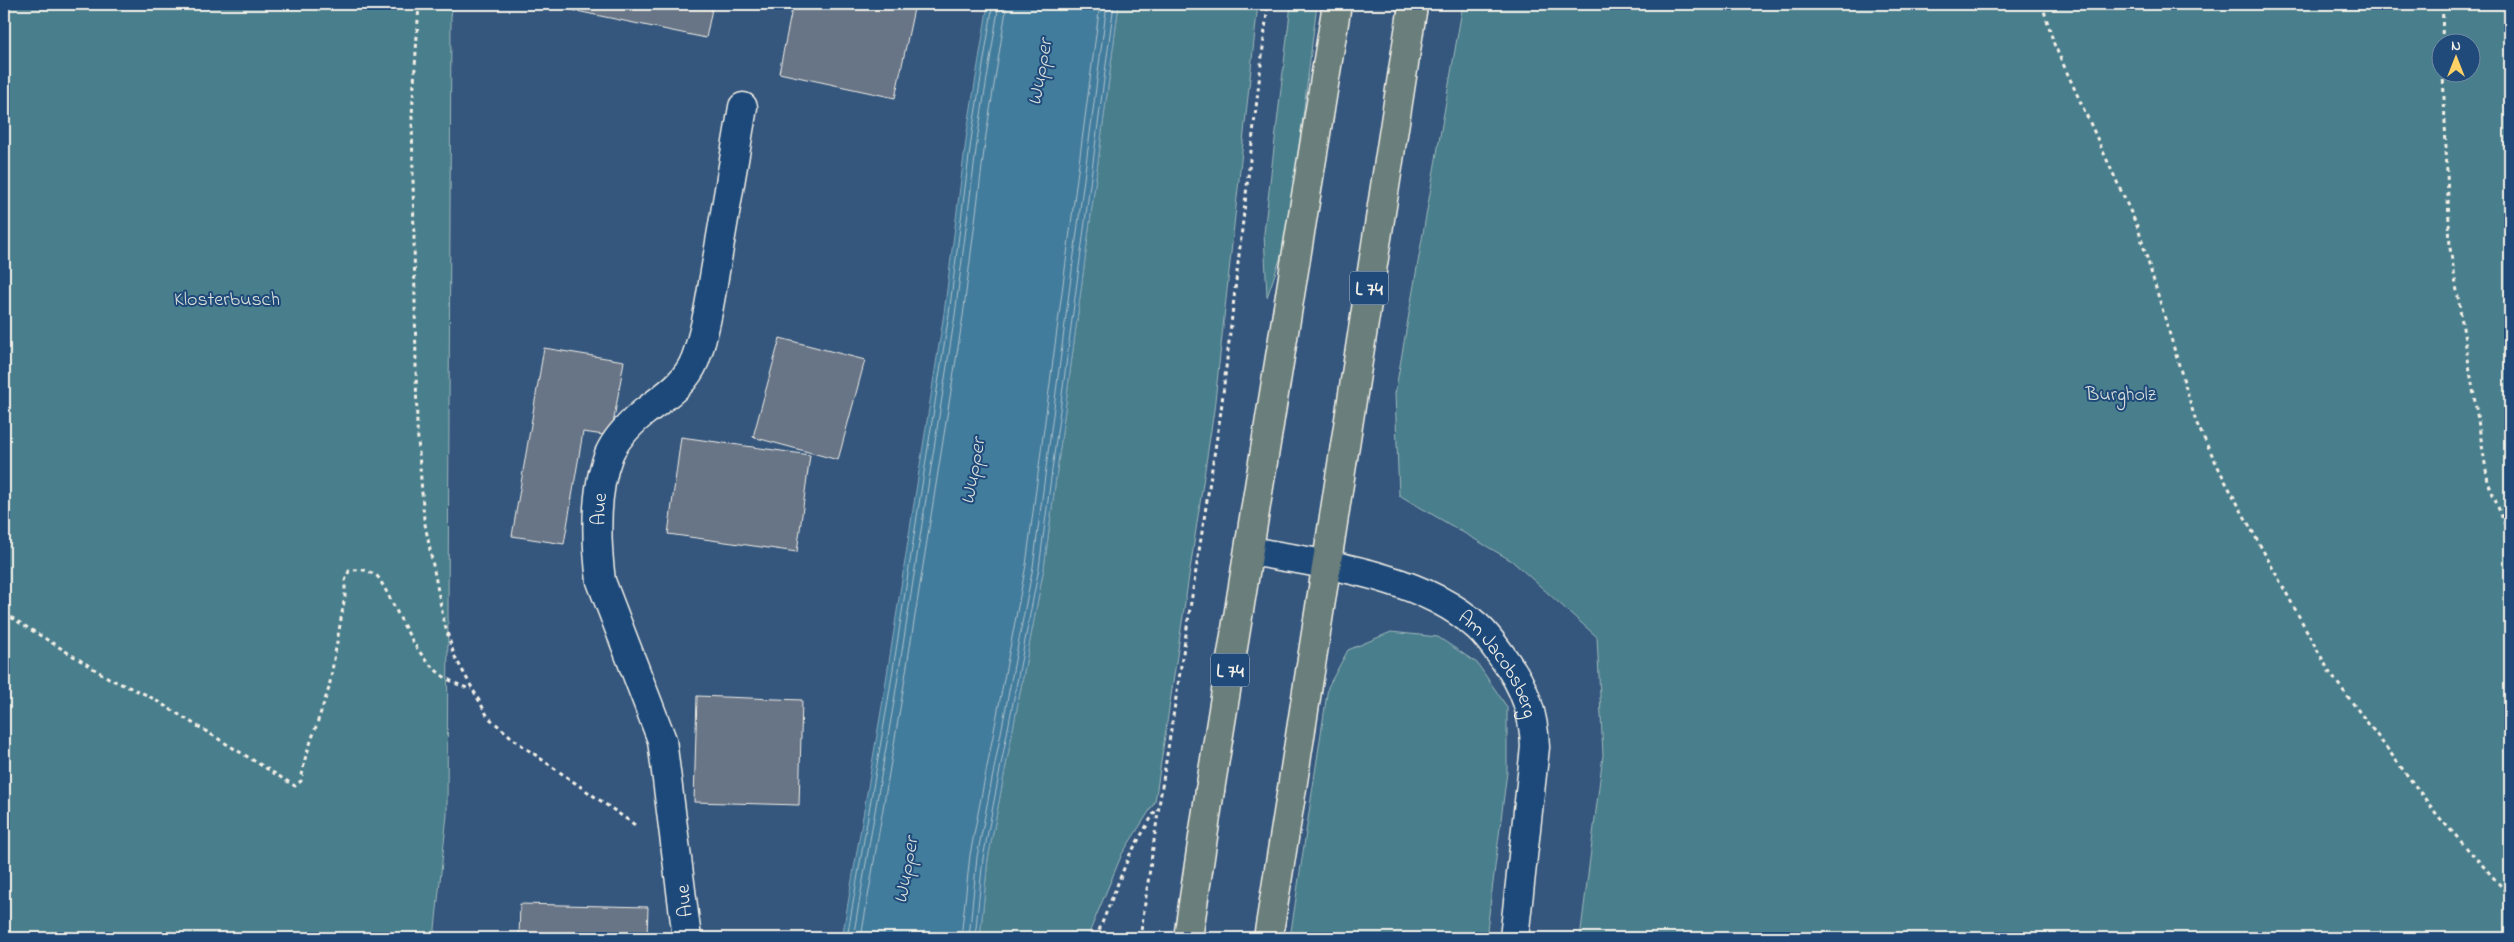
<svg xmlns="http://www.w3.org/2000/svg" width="2514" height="942" viewBox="0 0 2514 942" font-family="'Indie Flower',sans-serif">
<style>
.green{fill:#497e8c;stroke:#9eb8ba;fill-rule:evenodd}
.water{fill:#437b9d;stroke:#8aaabb}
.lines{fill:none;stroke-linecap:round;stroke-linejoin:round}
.shore{stroke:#adc2ca;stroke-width:1}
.building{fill:#677487;stroke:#f4f1e8}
.minor-casing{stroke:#f4f1e8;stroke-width:31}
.secondary-casing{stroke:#f4f1e8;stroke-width:31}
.primary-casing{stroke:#f4f1e8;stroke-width:31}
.trunk-casing{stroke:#f4f1e8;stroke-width:31}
.path{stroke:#f4f1e8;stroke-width:3;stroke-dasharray:4 4;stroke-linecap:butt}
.minor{stroke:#1f4a7a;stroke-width:28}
.secondary{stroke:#1f4a7a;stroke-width:28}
.primary{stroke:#6b7f7c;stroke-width:28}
.trunk{stroke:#6b7f7c;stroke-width:28}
.labels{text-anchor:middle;stroke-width:4;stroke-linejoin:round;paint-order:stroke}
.shield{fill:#1f4a7a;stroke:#b4bfc7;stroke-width:1}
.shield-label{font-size:19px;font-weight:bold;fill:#f4f1e8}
.park-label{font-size:20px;fill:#dae0da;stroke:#1f4a7a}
.street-label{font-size:20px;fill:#f4f1e8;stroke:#1f4a7a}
.water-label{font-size:21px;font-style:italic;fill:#d9dfdd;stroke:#1f4a7a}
</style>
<rect width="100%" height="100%" fill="#35577e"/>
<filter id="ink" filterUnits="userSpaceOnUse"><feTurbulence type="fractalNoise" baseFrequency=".02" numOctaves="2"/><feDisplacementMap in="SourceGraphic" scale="10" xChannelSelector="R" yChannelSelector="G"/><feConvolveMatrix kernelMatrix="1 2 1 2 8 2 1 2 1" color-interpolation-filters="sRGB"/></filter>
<g filter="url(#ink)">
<path class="green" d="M4,4H453L451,16L447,815L434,938H4Z
M1119,4H1258L1214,410L1155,802L1122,854L1087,938H980L988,859L1044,568Z
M1291,4H1317L1288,236L1267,297L1264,233Z
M1463,4H2510V938H1580L1603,755L1597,637L1512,561L1399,495L1395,394ZM2442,42H2472V72H2442Z
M1391,632L1438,637L1477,663L1507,707V772L1486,938H1290L1328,687L1348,650Z"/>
<path class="water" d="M988,4H1119L1044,568L988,859L980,938H842L883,700L944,313L967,132Z"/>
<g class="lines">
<path class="shore" d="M847,938L888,701L949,314L972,133L993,4
M853,938L894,702L955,315L978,134L999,4
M861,938L901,703L963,316L986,135L1007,4
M961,938L970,855L1026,565L1100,4
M969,938L977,857L1033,567L1107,4
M975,938L983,858L1039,568L1114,4"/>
</g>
<path class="building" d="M543,4H713L706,38Z
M793,4H915L895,98L779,73Z
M780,338L865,360L838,460L753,437Z
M544,348L624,361L611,436L583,432L564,544L512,536Z
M681,437L810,455L797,552L668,534Z
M697,696L802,700L799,805L694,802Z
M520,904L648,907L647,938H519Z"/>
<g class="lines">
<g class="minor-casing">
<g id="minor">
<path id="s1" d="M687,938L662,740L601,581C596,541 594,492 609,454C616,438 630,424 643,413C663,397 685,385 695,360C707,328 711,293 717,260C726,209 734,158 743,107"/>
</g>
</g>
<g class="secondary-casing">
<g id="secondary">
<path id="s2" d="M1250,551C1323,564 1421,575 1478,627C1488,636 1496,648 1504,659C1524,685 1534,714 1535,747L1514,938"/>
</g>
</g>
<g class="primary-casing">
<path id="primary" d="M1210,790L1337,4
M1290,801L1412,12"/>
</g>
<g class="trunk-casing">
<path id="trunk" d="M1412,12L1413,4
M1188,938L1210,790
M1268,938L1290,801"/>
</g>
<path class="path" d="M419,4L412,115L417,427L424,519L444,622L454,655L488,717L517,742L635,825
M2042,4L2054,44L2138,228L2196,422L2225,481L2330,673L2438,816L2510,896
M2442,42L2443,4
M2443,72L2450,248L2488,482L2510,537
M4,613L112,680L147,695L295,786L301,781L305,759L329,688L345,596V581L349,571C361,568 368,570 378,577C405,620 416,674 471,689
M1096,938L1129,856L1157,808
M1140,938L1159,806L1221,411L1268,4"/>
<use href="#minor" class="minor"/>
<use href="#secondary" class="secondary"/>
<use href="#primary" class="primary"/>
<use href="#trunk" class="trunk"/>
</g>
</g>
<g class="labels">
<g class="shield">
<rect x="1350" y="271.5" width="38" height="33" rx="4"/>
<rect x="1211" y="653.5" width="38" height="33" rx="4"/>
</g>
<g class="shield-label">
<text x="1369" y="295">L 74</text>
<text x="1230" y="677">L 74</text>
</g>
<g class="park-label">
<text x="227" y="305">Klosterbusch</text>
<text x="2121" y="400">Burgholz</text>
</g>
<g class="street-label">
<text dy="7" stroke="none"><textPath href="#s1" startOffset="442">Aue</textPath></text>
<text dy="7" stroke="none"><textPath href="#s2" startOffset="286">Am Jacobsberg</textPath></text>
<text transform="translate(683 901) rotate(-96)" y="7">Aue</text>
</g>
<g class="water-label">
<text transform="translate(1039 72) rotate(-80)" y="7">Wupper</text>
<text transform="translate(972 471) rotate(-80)" y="7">Wupper</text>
<text transform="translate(905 870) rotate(-80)" y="7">Wupper</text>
</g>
</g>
<rect width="2514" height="942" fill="none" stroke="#1f4a7a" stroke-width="20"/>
<rect x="10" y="10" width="2494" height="922" fill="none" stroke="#f4f1e8" stroke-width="2" filter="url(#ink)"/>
<g transform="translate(2456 58)"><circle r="24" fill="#1f4a7a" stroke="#748da6"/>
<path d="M0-4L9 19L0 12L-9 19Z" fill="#ffd166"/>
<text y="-8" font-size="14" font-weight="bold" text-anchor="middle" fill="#f4f1e8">N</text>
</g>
</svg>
